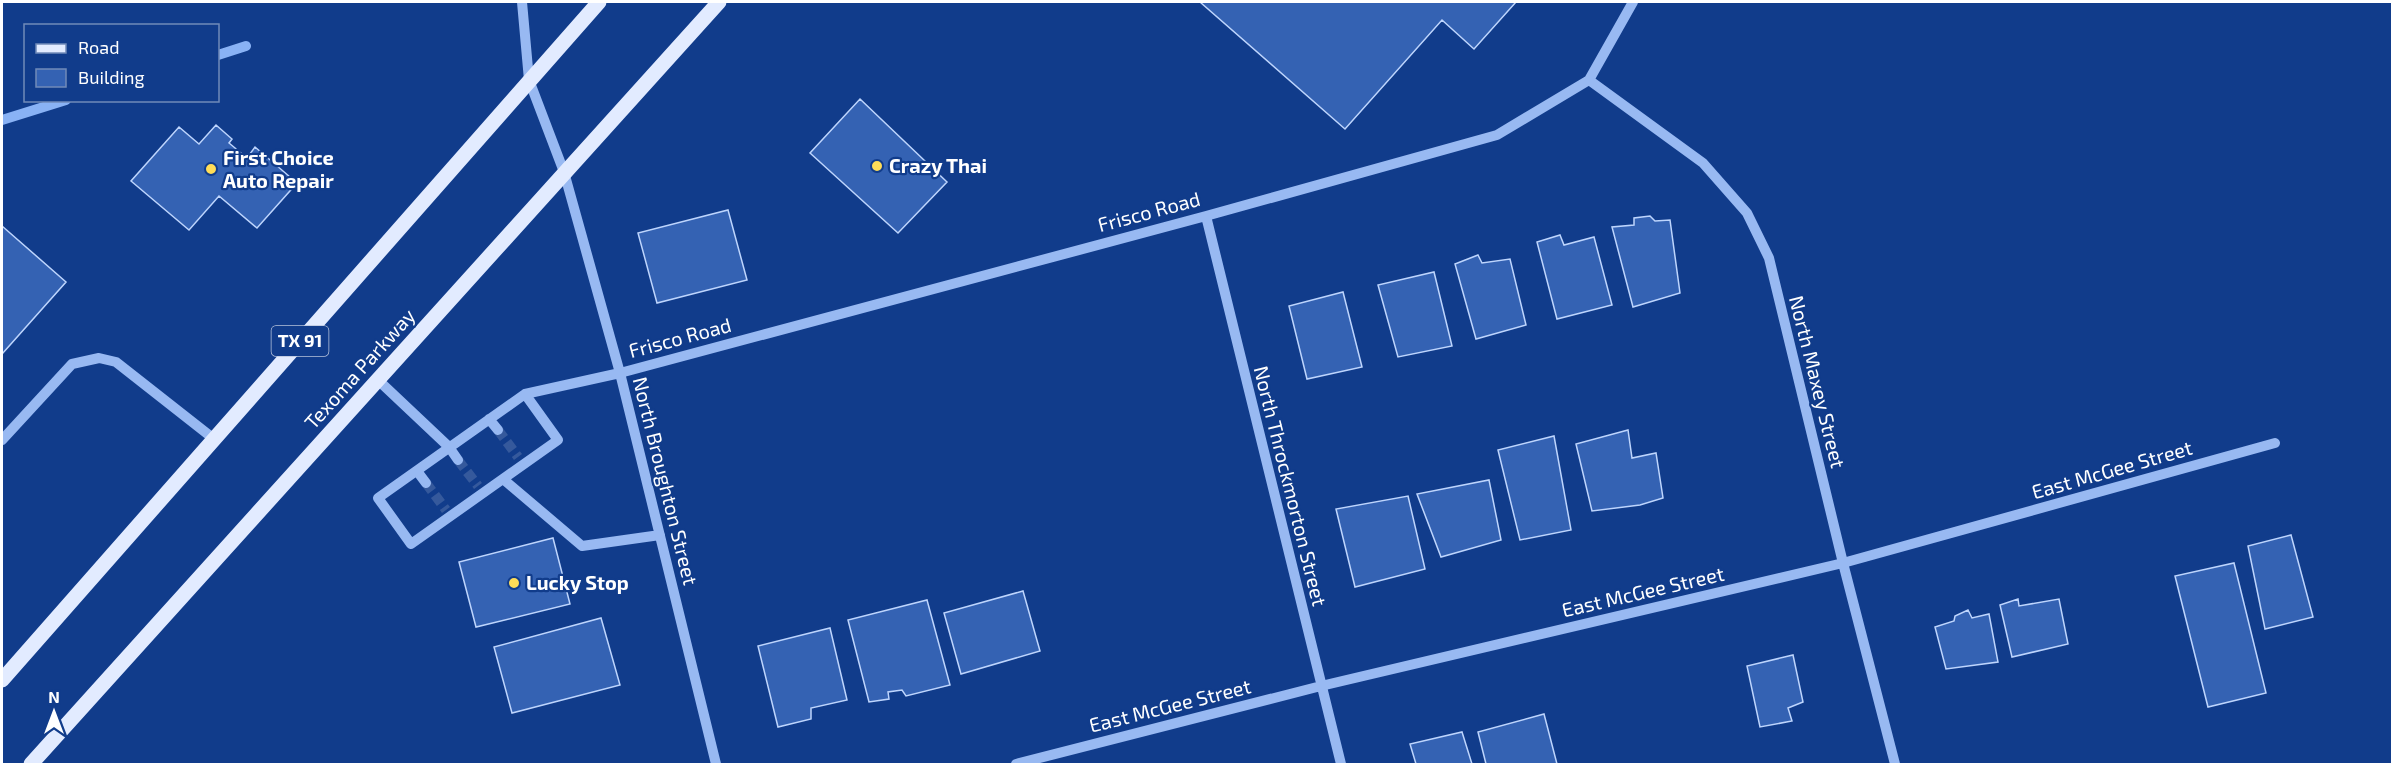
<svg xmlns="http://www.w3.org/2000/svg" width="2394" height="766" viewBox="0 0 2394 766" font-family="'Exo 2',sans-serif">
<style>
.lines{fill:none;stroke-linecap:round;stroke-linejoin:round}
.stream{stroke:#89b2f5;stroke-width:10}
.building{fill:#3462b3;stroke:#bed5fd;stroke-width:1.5}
.minor-tunnel{stroke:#35599c;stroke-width:10;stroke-dasharray:10 5;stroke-linecap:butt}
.minor{stroke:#98b9f2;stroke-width:10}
.major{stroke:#e2ebff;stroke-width:15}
.poi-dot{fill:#ffdd58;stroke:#113c8b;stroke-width:2}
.labels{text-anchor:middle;stroke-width:4.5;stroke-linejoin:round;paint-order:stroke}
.shield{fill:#113c8b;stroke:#b8c4dc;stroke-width:1.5}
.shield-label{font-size:18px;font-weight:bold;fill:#fff}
.poi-label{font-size:20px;font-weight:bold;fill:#fff;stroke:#113c8b;text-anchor:start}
.street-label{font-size:20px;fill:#fff;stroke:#113c8b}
</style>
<rect width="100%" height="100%" fill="#113c8b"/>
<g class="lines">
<path class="stream" d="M218,55L246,46
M2,120L66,100"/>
</g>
<path class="building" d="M1200,2H1516L1474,49L1442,20L1345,129Z
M860,99L947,182L898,233L810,153Z
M216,125L232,139L229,143L247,158L255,147L297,183L257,228L219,196L189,230L131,181L179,127L199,144Z
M728,210L747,280L657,303L638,233Z
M1650,216L1655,221L1670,220L1680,293L1633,307L1612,227L1634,225V218Z
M2,226L66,282L2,354Z
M1560,235L1564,245L1594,237L1612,305L1557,319L1537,242Z
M1478,255L1482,263L1510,259L1526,325L1476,339L1455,264Z
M1434,272L1452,346L1398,357L1378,285Z
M1343,292L1362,367L1307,379L1289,306Z
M1628,430L1632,458L1656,453L1663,498L1640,505L1592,511L1576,444Z
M1554,436L1571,530L1520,540L1498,450Z
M1489,480L1501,540L1441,557L1417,494Z
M1408,496L1425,569L1355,587L1336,509Z
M2291,535L2313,617L2265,629L2248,546Z
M553,538L570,604L476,627L459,562Z
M2234,563L2266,693L2208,707L2175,576Z
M1023,591L1040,651L961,674L944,613Z
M2018,599L2019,606L2059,599L2068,644L2012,657L2000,605Z
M927,600L950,685L906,696L902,690L888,692L889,699L869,702L848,620Z
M1968,610L1972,618L1989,614L1998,662L1946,669L1935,627L1954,621L1955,616Z
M601,618L620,685L512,713L494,647Z
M830,628L847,700L811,708V719L778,727L758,646Z
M1793,655L1803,702L1788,708L1792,721L1760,727L1747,666Z
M1544,714L1557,764H1486L1478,732Z
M1462,732L1472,764H1416L1410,744Z"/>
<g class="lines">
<path class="minor-tunnel" d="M498,430L518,457
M458,460L478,486
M426,483L446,510"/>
<path class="minor" d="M522,2L529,80L564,172L620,373L716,764
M1589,80L1703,163L1747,213L1769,258L1843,563L1895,764
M1206,216L1341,764
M378,380L449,447L458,460
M525,394L558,440L411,544L378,498L525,394L620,373L1206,216L1497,135L1589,80L1633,2
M489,419L498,430
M2,440L72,364L99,358L116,362L214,439
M417,471L426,483
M503,479L582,546L660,535
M1016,764L1321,686L1843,563L2275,443"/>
<path class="major" d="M2,680L599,2
M31,764L719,2"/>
</g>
<g class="poi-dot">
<circle cx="877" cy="166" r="6"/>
<circle cx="211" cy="169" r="6"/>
<circle cx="514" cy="583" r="6"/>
</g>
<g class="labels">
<rect class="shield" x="271.5" y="326" width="57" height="30" rx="4.5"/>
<g class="shield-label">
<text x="300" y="347">TX 91</text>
</g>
<g class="poi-label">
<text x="223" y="165">First Choice<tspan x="223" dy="23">Auto Repair</tspan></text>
<text x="889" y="173">Crazy Thai</text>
<text x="526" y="590">Lucky Stop</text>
</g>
<g class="street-label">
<text transform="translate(1149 212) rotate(-15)" y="7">Frisco Road</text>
<text transform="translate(680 338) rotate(-15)" y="7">Frisco Road</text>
<text transform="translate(360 369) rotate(-48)" y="7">Texoma Parkway</text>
<text transform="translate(1817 382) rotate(76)" y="7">North Maxey Street</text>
<text transform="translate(2112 470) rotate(-16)" y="7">East McGee Street</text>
<text transform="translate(665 481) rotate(76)" y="7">North Broughton Street</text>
<text transform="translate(1290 486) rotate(76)" y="7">North Throckmorton Street</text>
<text transform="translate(1643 592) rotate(-13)" y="7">East McGee Street</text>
<text transform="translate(1170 706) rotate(-14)" y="7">East McGee Street</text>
</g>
</g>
<rect width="2394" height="766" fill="none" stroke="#ffffff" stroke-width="6"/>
<rect x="24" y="24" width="195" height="78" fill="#113c8b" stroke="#708ab9" stroke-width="1.5"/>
<rect x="36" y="44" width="30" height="9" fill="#e2ebff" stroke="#708ab9" stroke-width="1.5"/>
<text x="78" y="54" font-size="18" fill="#ffffff">Road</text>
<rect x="36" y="69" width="30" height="18" fill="#3462b3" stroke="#708ab9" stroke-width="1.5"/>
<text x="78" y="84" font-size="18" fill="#ffffff">Building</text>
<g transform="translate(54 712)" stroke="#113c8b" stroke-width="4.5" paint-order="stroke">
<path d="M0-4.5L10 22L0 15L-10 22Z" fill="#ffffff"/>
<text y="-9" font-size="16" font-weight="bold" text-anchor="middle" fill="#ffffff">N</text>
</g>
</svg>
